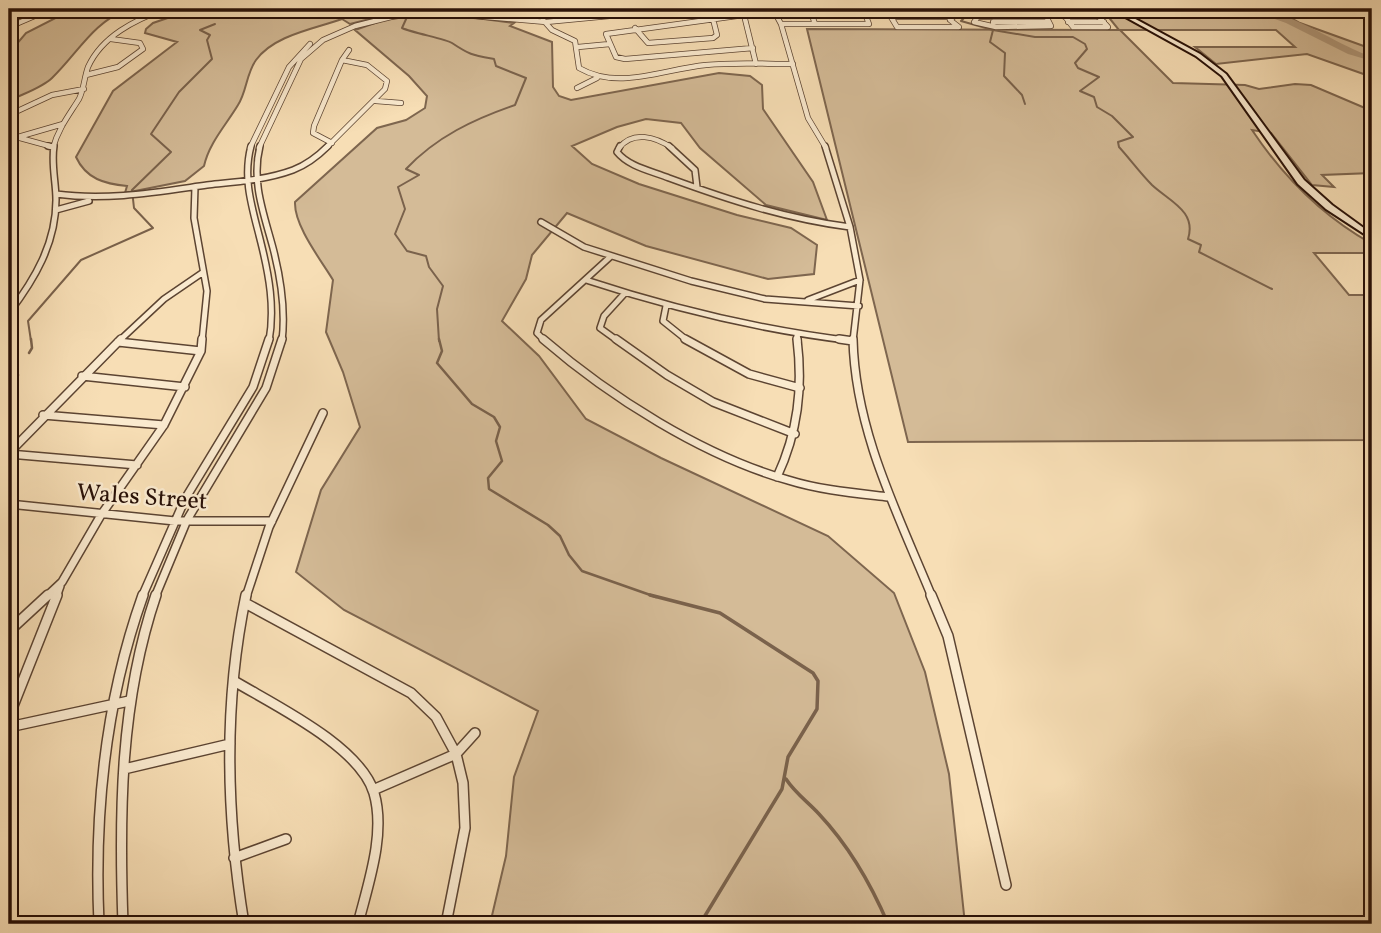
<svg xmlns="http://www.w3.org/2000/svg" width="1381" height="933" viewBox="0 0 1381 933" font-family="Vollkorn,serif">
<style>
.green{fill:#d4bb97;stroke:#7e664f;stroke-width:2}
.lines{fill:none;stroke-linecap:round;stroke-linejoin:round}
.stream-far2{stroke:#7a624c;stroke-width:2}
.stream-far1{stroke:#7a624c;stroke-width:2.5}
.stream{stroke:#7a624c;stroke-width:3.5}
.river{fill:#b1987a;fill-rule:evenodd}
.street-far3-casing{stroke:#5c4432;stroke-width:6}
.street-far2-casing{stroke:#5c4432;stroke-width:8}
.street-far1-casing{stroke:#5c4432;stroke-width:10}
.street-casing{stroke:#5c4432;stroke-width:12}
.secondary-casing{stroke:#281007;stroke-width:4}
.street-far3{stroke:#faeacf;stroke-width:4.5}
.street-far2{stroke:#faeacf;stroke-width:5}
.street-far1{stroke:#faeacf;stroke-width:7}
.street{stroke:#faeacf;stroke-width:9}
.secondary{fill:#faeacf;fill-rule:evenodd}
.labels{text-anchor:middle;stroke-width:5;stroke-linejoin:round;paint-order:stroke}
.street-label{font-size:24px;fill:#281007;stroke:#faeacf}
</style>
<rect width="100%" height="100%" fill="#f7deb5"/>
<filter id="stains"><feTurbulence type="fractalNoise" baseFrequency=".00286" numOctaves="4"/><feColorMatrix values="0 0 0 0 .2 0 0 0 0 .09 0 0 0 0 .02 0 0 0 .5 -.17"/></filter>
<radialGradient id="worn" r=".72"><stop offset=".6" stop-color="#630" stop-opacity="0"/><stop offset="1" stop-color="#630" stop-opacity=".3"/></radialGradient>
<path class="green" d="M73,9H128C93,22 78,53 52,78C42,88 22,94 9,101V53L26,33Z
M194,9H421L423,14L453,15L514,23L510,26L552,42L553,87L559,96L571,100L719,73L750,76L762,85L763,109L813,182L827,220L766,205L700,148L681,123L646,119L617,127L572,146L592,164L639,184L737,215L791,228L817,245L814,274L768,279L646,246L567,213L532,255L526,279L502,321L539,356L586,419L661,458L828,536L894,593L925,672L949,774L965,924H490L506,856L514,777L538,711L344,610L296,572L321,490L360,427L343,372L326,332L333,280C321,260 294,226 295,202L377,128L406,120L425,108L427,96L409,76L355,30L392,17L390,14L350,24L342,19C314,29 274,35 256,60C246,74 247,91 238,105C226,125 209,143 204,166L185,181L125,193L127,186C105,184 86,179 76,157L113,91L177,42L145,33L146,29L153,23Z
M1102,9H1275L1300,23L1372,49V77L1307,54L1216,64L1195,47H1295L1276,30H1120L1173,83L1245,85L1259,89L1295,84L1311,85L1372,111V173L1322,175L1334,187L1312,185L1271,133L1252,130C1284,178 1322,216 1372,244V253H1314L1349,295H1372V440L908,442L807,29L1119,30Z"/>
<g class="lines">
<path class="stream-far2" d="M407,9L404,11L407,17L402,28C413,33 446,39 452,43C470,55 472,55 494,59L496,66L526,78L515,105C474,119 436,137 406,169L419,175L398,187L405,209L395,234L407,251L426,256L429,267L443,286L437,309L439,341
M973,9L961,21L993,30L990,42L1005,53L1004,76L1022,95L1025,104
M993,30L1035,37H1073L1085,44L1087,49L1075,63L1078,68L1099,77L1080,91L1094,97L1097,107L1112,116L1133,137L1118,142L1119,147C1130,159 1140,173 1152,185C1169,201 1197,211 1188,239L1201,245L1199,252L1272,289
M31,341L28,321L81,260L153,228L134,208L132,190L171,152L151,134L179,92L212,59L207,40L210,35L200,30L215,24"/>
<path class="stream-far1" d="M439,339L442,351L437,363L472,404L494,417L500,427L496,441L502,461L488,478L489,489L548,525L560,536L569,555L582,571L656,597
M29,353L32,348L31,339
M9,386L18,375"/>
<path class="stream" d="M650,595L720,613L813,673L818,681L817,709L788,757L782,789L700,924
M786,779C795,793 808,802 819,814C849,846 871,884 888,924"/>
<path class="river" d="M1247,9C1287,7 1334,44 1372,57V61L1348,54L1286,23Z"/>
<g class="street-far3-casing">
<path id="street-far3" d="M737,9L744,15L756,64
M773,9L781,24L808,118L826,148
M810,9L815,24
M896,9L888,12L897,27H959L950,20L962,9
M984,9L974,22L996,27L1051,26L1044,12L1038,9
M1059,9L1073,27H1108L1092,9
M811,10L826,9
M9,13L17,9
M744,15L606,34L616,57L625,59L753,48
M891,17H953
M977,17H1045
M1065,17H1096
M543,20L552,30L575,41L579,68C619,91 663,69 706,65C735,62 764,64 793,64
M993,22H1048
M1068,22H1104
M781,24H869L863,9
M9,27L51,9
M635,28L648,43L713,38L717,35L713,19
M578,47L610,44
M86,75L118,67L143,49L140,43L111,39
M577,88L597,78
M376,101L401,103
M9,115L52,95L84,89
M9,135L53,147
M18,137L63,124
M332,143L313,133L314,126L342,60L349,50
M53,148C58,129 69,115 79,99C84,89 84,78 88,67C102,36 135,20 165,9
M250,148L289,67L310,44
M259,148L301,59L323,40L355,26L391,17L425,12L546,22L683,9
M326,148L385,89L387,81L367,65L342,60
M619,148C633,130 656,137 672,148"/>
</g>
<g class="street-far2-casing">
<path id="street-far2" d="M48,146L53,147
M251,146C242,180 253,210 261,243C269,275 275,308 269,341
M260,146C251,182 264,214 273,248C281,279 286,309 282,341
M620,146L617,152C629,167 652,171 669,178C729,200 787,219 850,227
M669,146L695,170L697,187
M825,146L850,227L860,280L853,341
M195,187L194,218L207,291L202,341
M56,194C107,201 157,192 207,185C235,182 266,180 293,170C306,165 318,156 328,146
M56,210L89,201
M541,222L584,247L691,281L765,299L859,306
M586,280C674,309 761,330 853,341
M808,300L860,280
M666,306L663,321L688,341
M9,313C35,279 56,243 56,200C56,182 51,164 54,146
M797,335L798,341
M119,341L164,299L202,273
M545,341L537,333L541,320L610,257
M618,341L600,328L604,316L625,293"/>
</g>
<g class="street-far1-casing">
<path id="street-far1" d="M543,339C610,397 703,456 788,480C820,490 854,493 888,497
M616,339L667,375L713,402L795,434
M685,339L749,374L800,388
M839,339L853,341
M853,339C855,431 898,514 932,597
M118,342L201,351
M82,376L185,387
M43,415L164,425
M9,453L121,339
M9,454L137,465
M777,477C798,432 803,388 797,339
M9,504L175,521H272
M46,597L62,582L101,515L164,425L201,351L202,339
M56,597L60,586
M142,597L185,499L253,387L269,339
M155,597L187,520L266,388L282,339
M246,597L269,527L323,413"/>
</g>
<g class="street-casing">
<path id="street" d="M931,595L948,636L1006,885
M245,603L411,693L436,717L456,754L463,783L465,828L446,924
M9,631L48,595
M234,681C274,705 360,746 374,793C386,834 368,884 358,924
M9,716L57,595
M9,727L129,701
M124,769L230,744
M373,790L456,754L475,733
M234,858L286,839
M88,924L99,919
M99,924C94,814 106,699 143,595
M123,924C119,813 120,701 156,595
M244,924C226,814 223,704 246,595"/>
</g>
<g class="secondary-casing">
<path id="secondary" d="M1111,9H1117L1200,54L1226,74L1304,180L1332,205L1372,234V239L1326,209L1298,184L1222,76L1196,56Z"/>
</g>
<use href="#street-far3" class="street-far3"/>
<use href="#street-far2" class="street-far2"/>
<use href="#street-far1" class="street-far1"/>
<use href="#street" class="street"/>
<use href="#secondary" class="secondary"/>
</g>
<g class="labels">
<g class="street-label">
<text transform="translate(142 496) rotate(4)" y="8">Wales Street</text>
</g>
</g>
<rect width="1381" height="933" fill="none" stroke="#f7deb5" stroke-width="35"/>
<rect x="10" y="10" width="1360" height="912" fill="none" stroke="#281007" stroke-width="3.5"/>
<rect x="18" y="18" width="1346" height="898" fill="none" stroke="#281007" stroke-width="2"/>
<rect width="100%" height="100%" filter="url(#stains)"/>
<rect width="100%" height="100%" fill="url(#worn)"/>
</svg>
